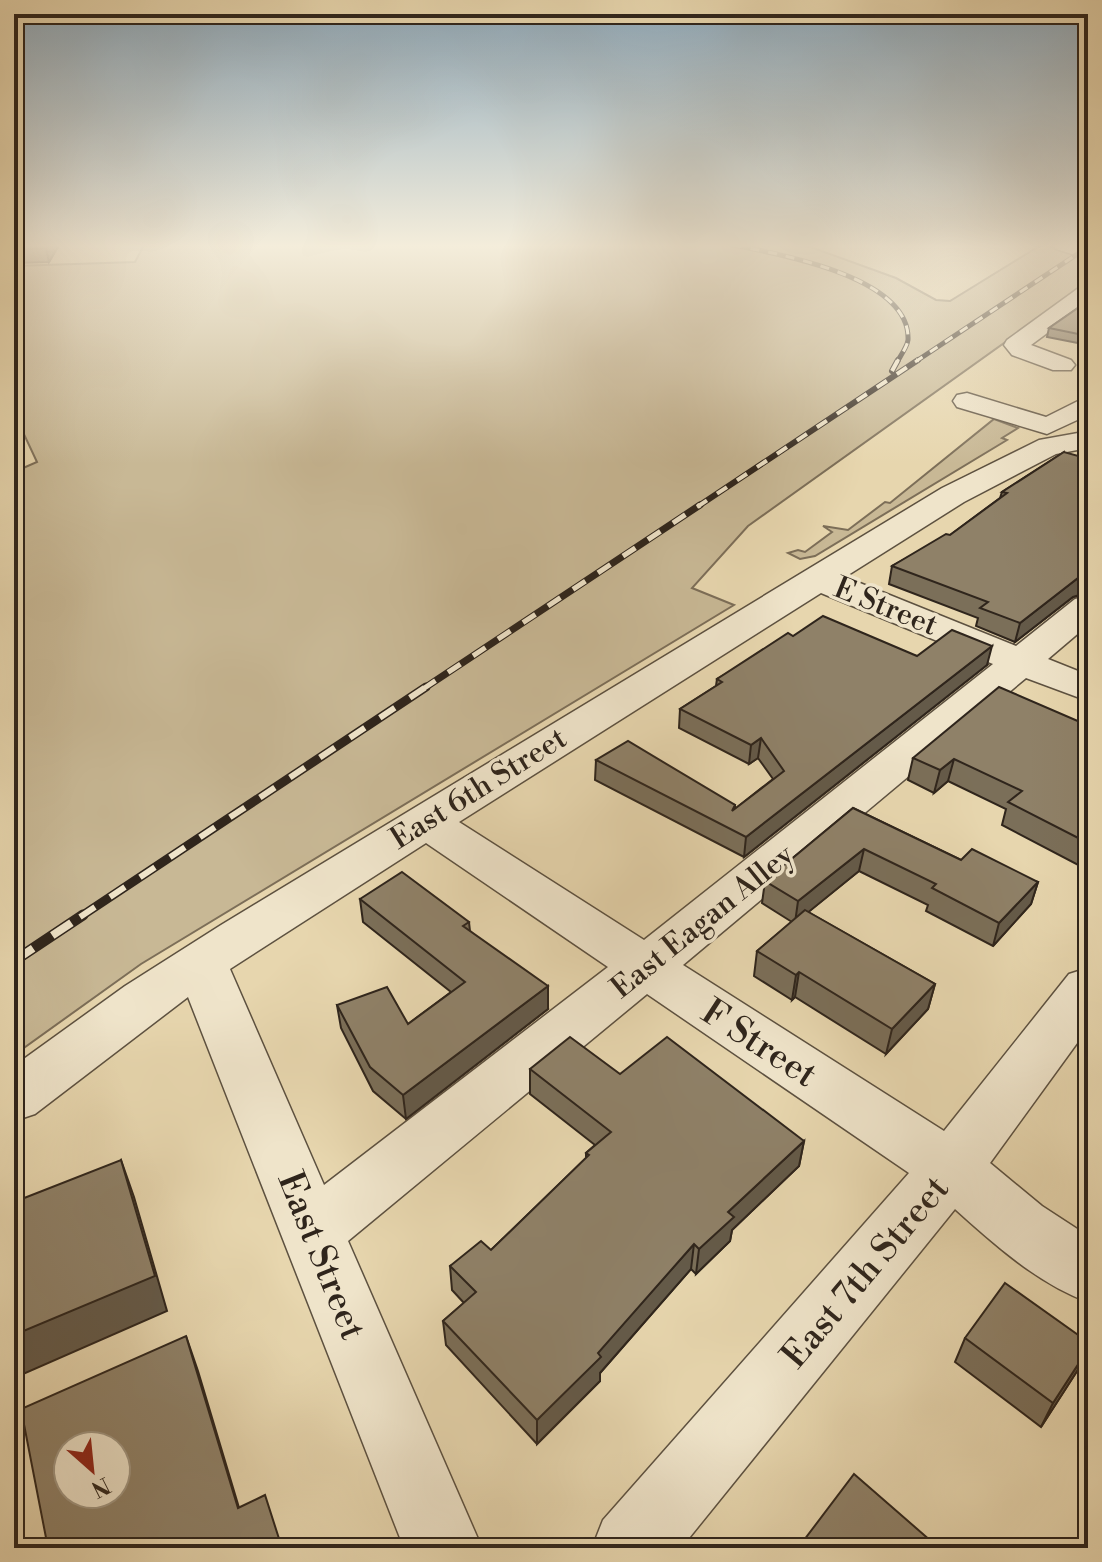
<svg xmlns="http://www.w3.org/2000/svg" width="1102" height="1562" viewBox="0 0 1102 1562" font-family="'Libre Bodoni',serif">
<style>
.green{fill:#c8b895;stroke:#7c6e58;stroke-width:2}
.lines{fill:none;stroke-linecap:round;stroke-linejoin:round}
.minor-casing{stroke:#5d5140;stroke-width:3}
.minor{fill:#efe4ca;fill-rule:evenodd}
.rail-far4-casing{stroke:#2f251c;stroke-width:5}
.rail-far3-casing{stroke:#2f251c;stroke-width:6}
.rail-far2-casing{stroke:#2f251c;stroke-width:7}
.rail-far1-casing{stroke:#2f251c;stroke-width:9}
.rail-casing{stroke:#2f251c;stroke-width:11}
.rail-far4{stroke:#efe4ca;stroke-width:3;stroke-dasharray:9;stroke-linecap:butt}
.rail-far3{stroke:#efe4ca;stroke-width:4;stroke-dasharray:12;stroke-linecap:butt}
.rail-far2{stroke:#efe4ca;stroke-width:5;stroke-dasharray:15;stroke-linecap:butt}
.rail-far1{stroke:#efe4ca;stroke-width:6;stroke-dasharray:18;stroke-linecap:butt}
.rail{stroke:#efe4ca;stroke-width:8;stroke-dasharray:23;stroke-linecap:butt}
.wall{fill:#7b6f59;stroke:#2f251c;stroke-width:2}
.shaded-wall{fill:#645a49;stroke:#2f251c;stroke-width:2}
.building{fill:#8f8168;stroke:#2f251c;stroke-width:2;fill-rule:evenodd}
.labels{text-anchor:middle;stroke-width:7;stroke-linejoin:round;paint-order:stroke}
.street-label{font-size:30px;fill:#2f251c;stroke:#efe4ca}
.near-street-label{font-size:36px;fill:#2f251c;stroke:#efe4ca}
</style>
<rect width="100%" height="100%" fill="#e7d6ae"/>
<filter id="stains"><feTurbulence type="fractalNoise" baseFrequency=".0025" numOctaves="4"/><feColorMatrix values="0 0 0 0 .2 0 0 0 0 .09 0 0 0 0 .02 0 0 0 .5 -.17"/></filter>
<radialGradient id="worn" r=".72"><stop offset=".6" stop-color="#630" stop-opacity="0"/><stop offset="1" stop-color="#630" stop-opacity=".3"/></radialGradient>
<path class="green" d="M144,245H805L896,278L936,300L950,301L1041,245H1046L1088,259V283L748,526L692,588L734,605L141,964L14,1055V472L37,462L14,413V266L135,262Z
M994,419L1018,428L1002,438L1007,440L815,556L800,559L788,553L798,550L805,552L832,532L823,526L848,530L885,502L890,503Z"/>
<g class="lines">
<g class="minor-casing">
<path id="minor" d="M1053,245L1088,246V259L1056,249Z
M1088,285V303L1031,345L1071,360L1075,365L1071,370H1053L1012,355L1004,345L1007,340L1080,287Z
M967,393L1046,417L1088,396V415L1047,434L957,407L953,401L957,395Z
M1078,433L1088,436V448L1056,454L964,502L845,577L1016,646L1075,599L1088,596V625L1048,659L1088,675V701L1026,678L683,965L944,1131L1069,974L1088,968V1028L990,1163L1042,1206L1088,1236V1302C1037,1283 995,1245 955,1209L681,1548H592L603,1520L909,1173L647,994L348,1241L482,1548H404L188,997L35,1114L14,1121V1066L125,986L221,925L942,488L1039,440ZM821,593L993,664L644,940L459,822ZM426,843L608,967L324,1185L230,969Z"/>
</g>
<use href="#minor" class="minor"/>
<g class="rail-far4-casing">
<path id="rail-far4" d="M733,245C779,254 911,277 908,340C907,347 901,355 897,362
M915,362L1088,247"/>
</g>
<g class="rail-far3-casing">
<path id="rail-far3" d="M892,371L898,360
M697,507L918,360"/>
</g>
<g class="rail-far2-casing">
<path id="rail-far2" d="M423,689L700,505"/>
</g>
<g class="rail-far1-casing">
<path id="rail-far1" d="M80,917L426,687"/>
</g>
<g class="rail-casing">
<path id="rail" d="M14,961L83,915"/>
</g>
<use href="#rail-far4" class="rail-far4"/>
<use href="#rail-far3" class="rail-far3"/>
<use href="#rail-far2" class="rail-far2"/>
<use href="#rail-far1" class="rail-far1"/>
<use href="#rail" class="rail"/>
</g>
<path class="wall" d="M14,245H59L49,262L14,263Z
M1088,301V345L1047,337L1049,328Z
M1064,452L1083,594L1073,597L1015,642L976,626L978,618L889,584L892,566L950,535L1000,498L1002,492Z
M793,636L917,656L987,665L744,857L595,780L596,760L735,805V809L773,779L758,758L749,764L679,728L680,709L716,686L717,679Z
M1088,714V864L1084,868L1002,825L1006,809L948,781L934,793L908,780L913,758L1080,722Z
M853,808L961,860L1038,882L1031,904L993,946L926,911L928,905L859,871L808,912L935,984L928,1009L886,1054L795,997L792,1000L754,976L757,951L792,922L762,903L765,881Z
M360,899L469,922L470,931L548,1009L406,1119L373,1091L341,1028L337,1005L408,1024L451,992L363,922Z
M530,1069L620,1074L804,1141L799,1166L732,1230L730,1241L696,1274L691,1269L600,1373V1381L537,1444L446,1345L443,1321L464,1303L452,1290L450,1266L491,1250L586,1158V1153L595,1145L530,1094Z
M965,1338L1088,1342V1351L1079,1368L1041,1427L955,1362Z"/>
<path class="shaded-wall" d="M48,245H59L49,262L46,248Z
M1088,576V590L1083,594L1073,597L1015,642L1020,623L1078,578Z
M992,646L987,665L744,857L746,837Z
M761,738L758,758L749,764L751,745Z
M954,759L948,781L934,793L940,770Z
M864,849L859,871L795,923L798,901Z
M1038,882L1031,904L993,946L999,923Z
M799,972L795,997L792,1000L796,975Z
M935,984L928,1009L886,1054L892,1029Z
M548,986V1009L406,1119L403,1095Z
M804,1141L799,1166L732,1230L730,1241L696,1274L699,1249L728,1212Z
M121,1160L134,1197L167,1311L14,1378V1335Z
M694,1244L691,1269L600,1373V1381L537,1444V1420Z
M186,1336L198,1371L249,1541L238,1508Z
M1088,1349L1079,1368L1041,1427L1053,1403Z"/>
<path class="building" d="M14,245H48L46,248L14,250Z
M1088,301V336L1049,328Z
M1088,449V576L1078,578L1020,623L980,608L988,602L892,566L946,534L950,535L1007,493L1002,492L1064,452L1078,456Z
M823,616L917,656L952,630L992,646L746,837L596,760L628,741L735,805L732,811L784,771L761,738L751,745L680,709L722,682L717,679L788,633L793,636Z
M999,687L1080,722L1088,714V843L1008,802L1022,791L954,759L940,770L913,758Z
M853,808L961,860L972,849L1038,882L999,923L932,888L936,884L864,849L798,901L765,881Z
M402,872L469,922L463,926L548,986L403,1095L370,1067L337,1005L387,987L408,1024L465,982L360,899Z
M805,910L935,984L892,1029L799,972L796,975L757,951Z
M570,1037L620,1074L667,1037L804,1141L728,1212L734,1217L699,1249L694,1244L598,1353L601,1357L537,1420L443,1321L476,1292L450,1266L481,1241L491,1250L589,1155L586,1153L611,1132L530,1069Z
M121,1160L155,1276L14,1335V1202Z
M1005,1283L1088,1342V1349L1053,1403L965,1338Z
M186,1336L238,1508L265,1495L282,1548H48L21,1409ZM68,1446H116V1494H68Z
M854,1474L939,1548H798Z"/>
<linearGradient id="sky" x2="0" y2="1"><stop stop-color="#8eaabd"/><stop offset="0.53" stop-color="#f4eddb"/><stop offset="1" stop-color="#f4eddb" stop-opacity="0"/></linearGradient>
<rect width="1102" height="464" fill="url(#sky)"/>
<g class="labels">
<g class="street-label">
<text transform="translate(886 606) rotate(22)" y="10">E Street</text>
<text transform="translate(478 788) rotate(-32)" y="10">East 6th Street</text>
<text transform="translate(702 921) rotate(-39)" y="10">East Eagan Alley</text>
</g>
<g class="near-street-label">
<text transform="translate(760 1042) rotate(33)" y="13">F Street</text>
<text transform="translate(323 1255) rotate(68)" y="13">East Street</text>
<text transform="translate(864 1271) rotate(-50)" y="13">East 7th Street</text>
</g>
</g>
<rect width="1102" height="1562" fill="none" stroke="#e7d6ae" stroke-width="48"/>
<rect x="16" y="16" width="1070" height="1530" fill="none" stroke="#2f251c" stroke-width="4"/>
<rect x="24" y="24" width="1054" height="1514" fill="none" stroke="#2f251c" stroke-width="2"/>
<g transform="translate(92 1470) rotate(153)"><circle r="38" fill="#efe4ca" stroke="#a29884" stroke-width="2"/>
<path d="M0-6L14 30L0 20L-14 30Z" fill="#8f2418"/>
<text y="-12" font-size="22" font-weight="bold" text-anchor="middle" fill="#2f251c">N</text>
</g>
<rect width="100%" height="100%" filter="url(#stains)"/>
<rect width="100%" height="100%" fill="url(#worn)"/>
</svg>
